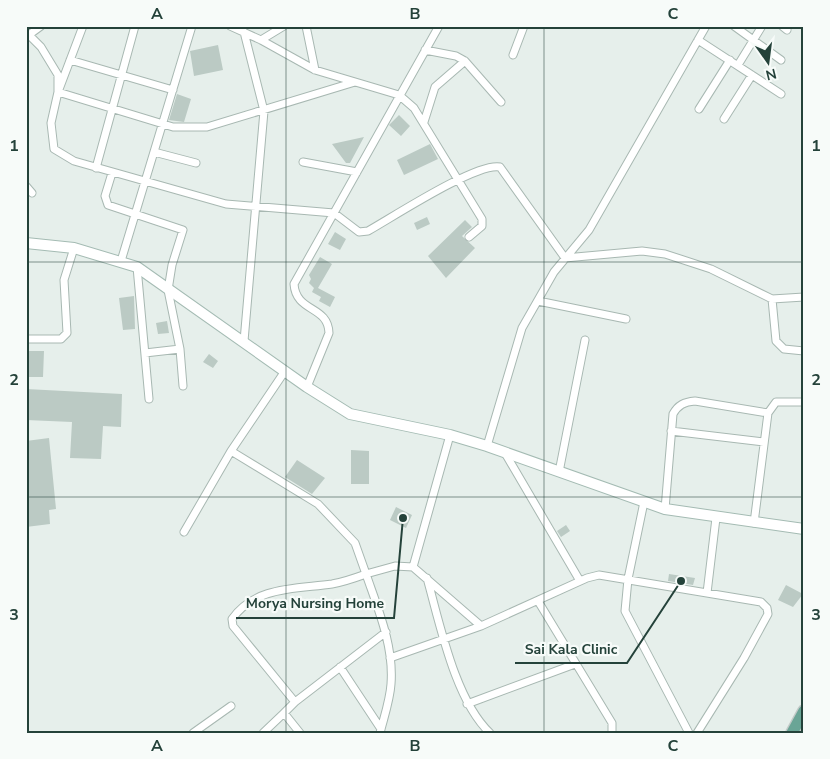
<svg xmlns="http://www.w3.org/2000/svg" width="830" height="759" viewBox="0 0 830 759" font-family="'Nunito Sans',sans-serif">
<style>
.building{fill:#bbcac4}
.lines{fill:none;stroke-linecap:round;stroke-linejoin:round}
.minor-casing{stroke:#a8b8b2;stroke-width:9}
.secondary-casing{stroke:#a4bbb3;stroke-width:12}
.primary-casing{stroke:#c2cac8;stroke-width:14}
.minor{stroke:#fff;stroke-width:7}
.secondary{stroke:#fff;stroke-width:10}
.primary{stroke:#6aa596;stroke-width:11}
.grid{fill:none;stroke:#24423a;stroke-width:1;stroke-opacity:0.55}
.leader{fill:none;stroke:#24423a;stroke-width:2}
.callout-dot{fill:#24423a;stroke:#f7fbf9;stroke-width:2}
.callout-label{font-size:14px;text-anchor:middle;font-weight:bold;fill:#24423a;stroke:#f7fbf9;stroke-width:4.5;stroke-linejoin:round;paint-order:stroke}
.neatline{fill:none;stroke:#24423a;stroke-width:2}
.grid-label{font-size:16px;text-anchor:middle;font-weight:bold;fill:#24423a}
</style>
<rect width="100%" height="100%" fill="#e6efeb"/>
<path class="building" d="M218,45L223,70L194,76L190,51Z
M177,94L191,99L184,122L169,120Z
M399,115L410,126L401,136L389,125Z
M364,137L350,163H346L332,144Z
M430,144L438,159L404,175L397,160Z
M427,217L430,224L417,230L414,223Z
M465,220L472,227L462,236L475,248L446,278L428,256Z
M335,232L346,239L340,250L328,244Z
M320,257L332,264L318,288L335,297L330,307L319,301L321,297L312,292L314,288L309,283L311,279L309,275Z
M134,296L135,329L123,330L119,298Z
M167,321L169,333L158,334L156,323Z
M27,351H44L43,377H27Z
M209,354L218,361L213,368L203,362Z
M26,389L122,394L121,427L103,426L101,459L70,458L72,422L26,420Z
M49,438L56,509L49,510L50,524L26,527V441Z
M351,450L369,451V484H351Z
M297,460L325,478L312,494L285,477Z
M396,507L412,515L406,528L390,520Z
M566,525L570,531L561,537L557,531Z
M669,574L695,578L693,585L668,581Z
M786,585L803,594L793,607L778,600Z"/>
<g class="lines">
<g class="minor-casing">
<path id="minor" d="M83,26L58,92L51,123L54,149L74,161L226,204L334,213L359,232L368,231C393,217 477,162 500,167L565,258L642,251L665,254L711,269L772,299L804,297
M230,26L261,40L315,70L399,95L414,108L482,219V226L469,237
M306,26L315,70
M734,26L781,60
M782,26L787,30
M29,35L41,47L58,75V92L173,127H207L355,82
M26,37L41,26
M261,40L284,26
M698,40L781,94
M425,50L456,56L465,61L501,102
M513,55L524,26
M70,60L173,90
M738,65L762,26
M699,109L730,60
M724,119L752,75
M424,122L435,87L465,61
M154,152L196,163
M303,162L357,172
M96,168L135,26
M112,173L105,196L108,205L183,230L172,265L168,290L180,349L183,386
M26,186L32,193
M121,261L192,26
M137,267L149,399
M772,299L776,341L784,349L804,351
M538,301L626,319
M26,339H61L67,333L64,280L74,248
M244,341L264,111L244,32
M145,353L180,349
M307,387L329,333C328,305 296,313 294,284L439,26
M671,431L764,442
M487,446L522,328L554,272L589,230L706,26
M231,451L318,504L355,543L366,574C355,578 344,582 332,584C297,589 255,586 232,619L233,626L295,702L284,713L300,733
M505,453L580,581
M559,472L585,340
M644,502L628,579L625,611L689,733
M665,509L673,414C678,405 684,402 695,401L768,413
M754,523L768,413L776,402H804
M184,532L231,451L285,371
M413,567L450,435
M427,578C440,624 455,700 490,733
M707,593L716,518
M538,601L612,723V733
M390,658L481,626
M340,667L381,729
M295,702L386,632
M467,704L575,664
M193,733L231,706
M263,733L284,713
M380,733C384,717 390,700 391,684C394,646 378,609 366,574L395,566L413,567L481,626L587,578L599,575L761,602L767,608L768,614L744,658L697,733"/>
</g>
<g class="secondary-casing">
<path id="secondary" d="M26,243L74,248L137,267L307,387L350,414L450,435L487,446L665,509L804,529"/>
</g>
<g class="primary-casing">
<path id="primary" d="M792,733L804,711"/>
</g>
<use href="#minor" class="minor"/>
<use href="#secondary" class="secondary"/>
<use href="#primary" class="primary"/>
</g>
<path class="grid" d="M286,26V733M544,26V733M26,262H804M26,497H804"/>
<path class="leader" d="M403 518L394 618H236M681 581L627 663H515"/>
<g class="callout-dot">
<circle cx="403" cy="518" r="5"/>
<circle cx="681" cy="581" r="5"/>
</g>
<g class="callout-label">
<text x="315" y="608">Morya Nursing Home</text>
<text x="571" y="654">Sai Kala Clinic</text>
</g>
<rect width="830" height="759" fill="none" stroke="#f7fbf9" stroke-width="55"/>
<g transform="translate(768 62) rotate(166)" stroke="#f7fbf9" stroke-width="4" paint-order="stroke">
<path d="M0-4L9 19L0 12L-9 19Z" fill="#24423a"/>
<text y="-8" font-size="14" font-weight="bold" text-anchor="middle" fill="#24423a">N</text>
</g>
<rect x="28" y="28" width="774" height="704" class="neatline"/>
<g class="grid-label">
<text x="157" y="19">A</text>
<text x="415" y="19">B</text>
<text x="673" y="19">C</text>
<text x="14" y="151">1</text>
<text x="816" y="151">1</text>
<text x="14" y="385">2</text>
<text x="816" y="385">2</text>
<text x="14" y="620">3</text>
<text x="816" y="620">3</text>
<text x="157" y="751">A</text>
<text x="415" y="751">B</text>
<text x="673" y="751">C</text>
</g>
</svg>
